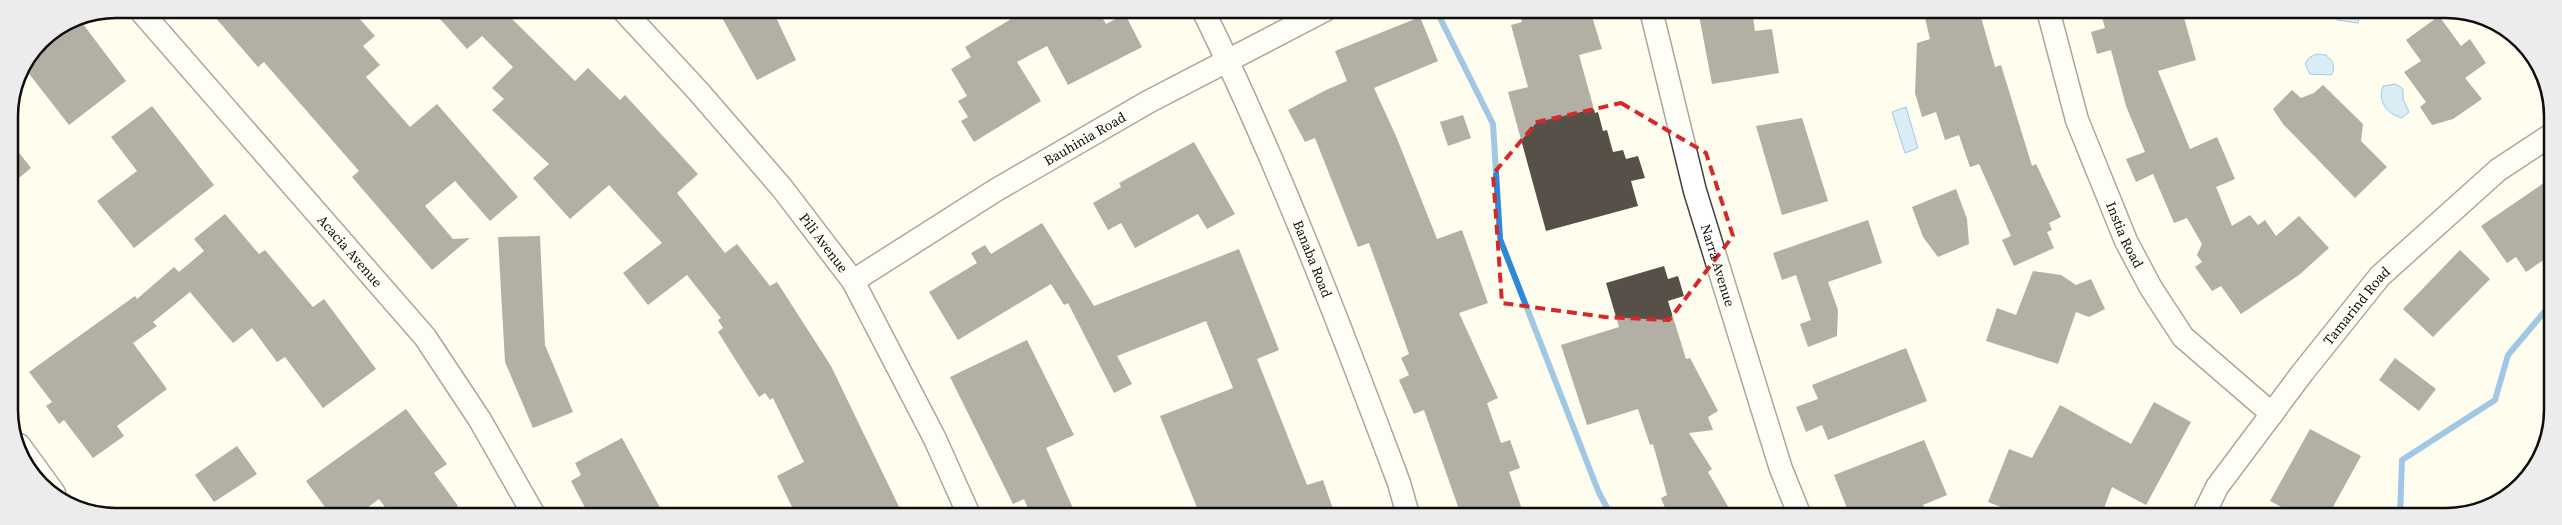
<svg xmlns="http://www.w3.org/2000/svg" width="2562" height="525" viewBox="0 0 2562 525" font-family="'Source Serif 4',serif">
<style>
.water{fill:#add8fc;stroke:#2e88da}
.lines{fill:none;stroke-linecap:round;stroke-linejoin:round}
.stream{stroke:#2e88da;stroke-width:6}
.building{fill:#575049}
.minor-casing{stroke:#414141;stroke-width:25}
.minor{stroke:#fff;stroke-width:22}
.marked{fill:none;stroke:#d62828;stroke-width:4;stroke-dasharray:10 6;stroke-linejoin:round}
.labels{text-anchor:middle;stroke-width:5;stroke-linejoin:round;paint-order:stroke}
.street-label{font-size:14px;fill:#0e0e0e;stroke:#fff}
.rim{fill:none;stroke:#0e0e0e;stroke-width:2.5}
</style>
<rect width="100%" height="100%" fill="#fffdee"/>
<path class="water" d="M2339,11H2360L2358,23L2337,20Z
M2316,54L2326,55C2332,60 2337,67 2331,75L2310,74L2305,64L2309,58Z
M2396,84L2403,89V99L2409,112L2402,118C2387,114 2377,101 2383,86Z
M1906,107L1918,148L1905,153L1892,112Z"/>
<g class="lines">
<path class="stream" d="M1436,10L1493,124L1500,239L1599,493L1611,515
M2400,516L2402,460L2495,400L2508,355L2546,310H2551"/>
</g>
<path class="building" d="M208,9H351L375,36L363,46L380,65L366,77L410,127L437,104L518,197L490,221L455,181L425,206L453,239L470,238L432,270L352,177L359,171L264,62L258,67Z
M431,9H502L575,81L588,68L620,100L625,95L698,174L677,193L725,253L737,244L770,286L777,282L831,366L903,515H799L795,513L777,476L804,462L773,398L770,400L765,393L759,397L718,332L723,328L718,320L721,318L687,275L648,305L623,273L662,243L609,185L570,219L533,178L549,164L492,110L504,99L492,88L513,67L482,36L467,49Z
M717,9H772L796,60L757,80Z
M1026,10H1098L1106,24L1125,14L1142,47L1068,85L1047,46L1017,62L1041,101L974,142L961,121L968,117L958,101L967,96L951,69L971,57L965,47Z
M1519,10H1590L1602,49L1579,55L1595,113L1598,112L1603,131L1607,130L1613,152L1623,150L1626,159L1638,156L1645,178L1631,181L1638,206L1546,231L1508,92L1528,87L1511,25L1522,22Z
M1698,10H1752L1755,31L1772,29L1779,73L1712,84Z
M1923,10H1979L1995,67L2001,65L2032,166L2036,164L2061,217L2049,223L2052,230L2047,232L2054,248L2014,266L2002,240L2011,236L1979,164L1970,167L1959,135L1945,140L1936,112L1922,117L1915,93L1917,43L1930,39Z
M2100,10L2182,11L2196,60L2158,71L2190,149L2217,137L2235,179L2216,187L2232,226L2250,215L2258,225L2265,220L2276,236L2299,216L2329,248L2299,275L2241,314L2221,286L2212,291L2195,267L2202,262L2197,255L2202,244L2187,218L2174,223L2153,174L2136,182L2126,159L2145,152L2126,106L2111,50L2097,54L2091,32L2105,28Z
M77,16L126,81L69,125L23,66L40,40Z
M2439,16L2461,46L2470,39L2486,63L2465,78L2482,99L2453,119L2432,125L2420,107L2426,102L2404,72L2421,61L2406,40Z
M1420,17L1438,61L1374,88L1396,136L1437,239L1462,230L1488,303L1459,313L1498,398L1487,403L1501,443L1510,440L1520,468L1509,472L1524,515H1461L1424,410L1414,414L1399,380L1409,375L1401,358L1409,354L1369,243L1358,247L1315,138L1305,142L1288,110L1326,90L1347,81L1335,51Z
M2323,85L2363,124L2361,141L2387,167L2355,198L2283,124L2273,109L2292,90L2301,98L2314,93Z
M152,106L214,185L134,248L97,201L137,171L111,137Z
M1463,115L1471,138L1448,146L1440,122Z
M1802,118L1828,201L1782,215L1756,126Z
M9,140L31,168L9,186Z
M1194,142L1235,214L1207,229L1198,214L1135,248L1121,223L1108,230L1093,203L1121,187L1119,183Z
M2551,178V255L2526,272L2516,257L2507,263L2481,226Z
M1956,189L1967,219L1969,244L1938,257L1923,237L1912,207Z
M225,214L259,254L265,250L313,307L324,299L376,369L323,408L285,357L277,362L252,328L233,343L190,292L153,322L157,326L133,343L167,389L117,426L124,436L93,458L64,420L59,424L46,406L52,402L29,372L135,296L137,299L174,267L179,272L204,251L194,239Z
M1868,220L1882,263L1828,282L1838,310L1837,336L1808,347L1800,324L1811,320L1796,275L1782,280L1773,253Z
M1042,223L1094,306L1239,249L1279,350L1257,359L1307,485L1323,480L1335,515H1200L1160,416L1233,388L1206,321L1117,356L1132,384L1114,393L1068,303L1064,305L1051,284L958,340L929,292L977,263L971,253L985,245L991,254Z
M540,236L545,345L573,412L533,428L505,362L498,237Z
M2460,250L2490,279L2433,337L2403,309Z
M1664,266L1668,279L1678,276L1684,296L1668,301L1686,359L1690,358L1718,411L1708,417L1713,430L1689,433L1712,469L1708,472L1733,515H1668L1661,498L1667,495L1653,444L1650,445L1638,409L1587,425L1561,345L1619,327L1606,283Z
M2033,271L2061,275L2076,285L2091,279L2105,309L2089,317L2076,312L2058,364L1986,341L1997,308L2016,315Z
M1027,340L1074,435L1046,448L1076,515H1031L1024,499L1013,504L950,377Z
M1906,348L1927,401L1828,440L1822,425L1806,432L1796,407L1818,399L1812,385Z
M2395,358L2436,389L2419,411L2379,380Z
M2154,402L2191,422L2146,505L2112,487L2101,516H2037L2024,511L2022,515L1988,502L2009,449L2032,458L2060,405L2131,444Z
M406,409L447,464L434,473L458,506L446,515L390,514L379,499L359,514H330L306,481Z
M2310,429L2361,456L2328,516H2298L2270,501Z
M622,438L664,515H589L571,481L581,475L575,463Z
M1924,440L1947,495L1923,505L1928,516H1850L1834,475Z
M237,446L257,474L214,502L195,475Z"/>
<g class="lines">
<g class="minor-casing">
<g id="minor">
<path id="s1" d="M139,9L425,337L480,420L534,515"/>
<path id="s2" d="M622,9L698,91L782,188L853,281L935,439L969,515"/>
<path id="s3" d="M1203,10C1278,163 1339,323 1399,483L1408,515"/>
<path id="s4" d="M1651,10L1695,191L1781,469L1800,516"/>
<path id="s5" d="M2048,10L2077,120L2126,241L2151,288L2183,337L2272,414"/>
<path id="s6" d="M853,281L996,190L1148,102L1325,10"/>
<path d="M19,445L54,493"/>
<path id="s7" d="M2203,516L2217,487L2303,372L2380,276L2498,170L2551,135"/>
</g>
</g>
<use href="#minor" class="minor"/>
</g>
<path d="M0 0H2562V525H0ZM1621,103L1706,153L1733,236L1669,320L1605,317L1502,303L1493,174L1537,122Z" fill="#fffdee" fill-opacity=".55" fill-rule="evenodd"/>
<path class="marked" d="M1621,103L1706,153L1733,236L1669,320L1605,317L1502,303L1493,174L1537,122Z"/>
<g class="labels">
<g class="street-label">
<text dy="5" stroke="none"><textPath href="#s6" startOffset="272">Bauhinia Road</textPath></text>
<text dy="5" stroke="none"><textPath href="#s5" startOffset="238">Instia Road</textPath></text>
<text dy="5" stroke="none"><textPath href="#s2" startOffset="309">Pili Avenue</textPath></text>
<text dy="5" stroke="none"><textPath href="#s1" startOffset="321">Acacia Avenue</textPath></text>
<text dy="5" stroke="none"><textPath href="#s3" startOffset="272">Banaba Road</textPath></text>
<text dy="5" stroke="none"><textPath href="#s4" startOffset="264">Narra Avenue</textPath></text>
<text dy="5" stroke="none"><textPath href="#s7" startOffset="261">Tamarind Road</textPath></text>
</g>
</g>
<path d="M0 0H2562V525H0ZM116 18H2446A98 98 0 0 1 2544 116V410A98 98 0 0 1 2446 508H116A98 98 0 0 1 18 410V116A98 98 0 0 1 116 18Z" fill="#ececec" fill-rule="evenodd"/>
<path class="rim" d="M116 18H2446A98 98 0 0 1 2544 116V410A98 98 0 0 1 2446 508H116A98 98 0 0 1 18 410V116A98 98 0 0 1 116 18Z"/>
</svg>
